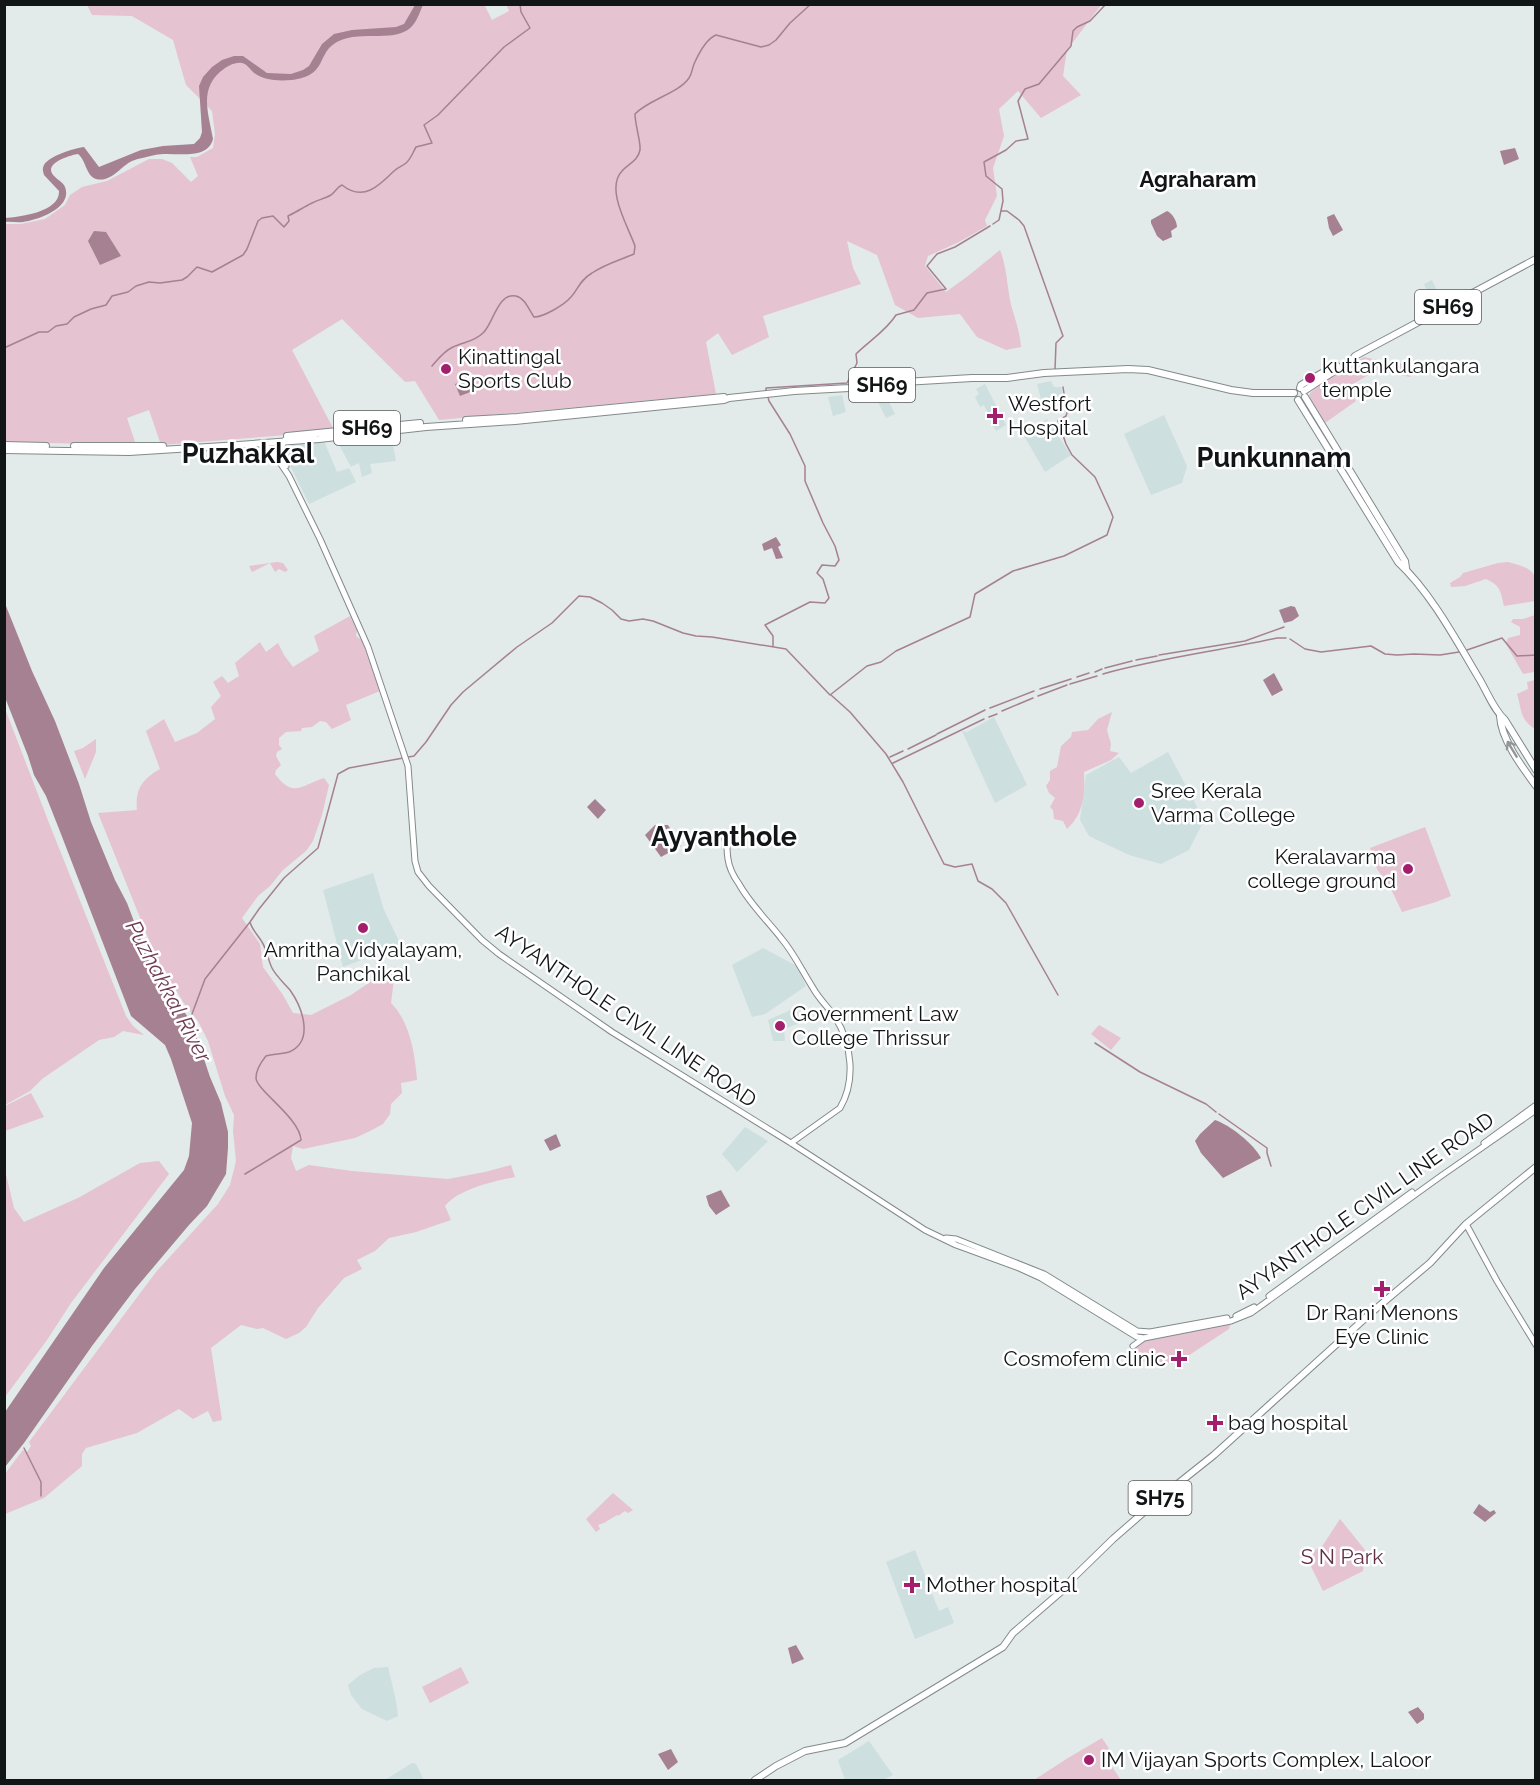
<svg xmlns="http://www.w3.org/2000/svg" width="1540" height="1785" viewBox="0 0 1540 1785" font-family="Raleway,sans-serif">
<style>
.built{fill:#cddfdf}
.green{fill:#e5c3d1}
.water{fill:#a58191}
.lines{fill:none;stroke-linecap:round;stroke-linejoin:round}
.stream{stroke:#a58191;stroke-width:1.5}
.secondary-casing{stroke:#828a8a;stroke-width:7}
.primary-casing{stroke:#828a8a;stroke-width:8}
.secondary{stroke:#fff;stroke-width:5}
.primary{stroke:#fff;stroke-width:6}
.oneway{stroke:#949696}
.poi-dot{fill:#a31f6d;stroke:#fff;stroke-width:2}
.labels{text-anchor:middle;stroke-width:5;stroke-linejoin:round;paint-order:stroke}
.shield{fill:#fff;stroke:#595b5b;stroke-width:1.5}
.shield-label{font-size:20px;font-weight:bold;fill:#121515}
.poi-label{font-size:21px;fill:#121515;stroke:#fff;text-anchor:start}
.street-label{font-size:21px;fill:#121515;stroke:#fff}
.park-label{font-size:21px;fill:#612f48;stroke:#fff}
.neighbourhood-label{font-size:22px;font-weight:bold;fill:#121515;stroke:#fff}
.water-label{font-size:22px;font-style:italic;fill:#703c55;stroke:#fff}
.district-label{font-size:27px;font-weight:bold;fill:#121515;stroke:#fff}
</style>
<rect width="100%" height="100%" fill="#e2eaea"/>
<path class="built" d="M1432,280L1441,299L1436,301L1433,296H1431L1428,293L1424,284Z
M1051,381L1054,387H1061L1063,396L1041,399L1037,384Z
M985,384L1006,425L996,431L984,405L980,407L975,397L979,394L976,389Z
M842,395L846,412L833,416L828,397Z
M886,396L895,414L886,418L877,400Z
M1164,415L1187,466L1182,483L1151,495L1124,434Z
M1047,419L1071,455L1045,472L1023,434Z
M391,434L396,461L370,464L372,473L362,477L359,463L351,467L336,439Z
M324,441L337,472L349,468L356,482L309,504L283,451L289,444Z
M994,717L1027,785L995,803L962,731L967,732Z
M1168,752L1204,820L1189,850L1161,864L1129,855L1089,836L1080,820L1086,775L1119,757L1131,773Z
M373,873L384,910L401,945L343,967L323,890Z
M763,948L797,966L806,986L765,1014L752,1017L732,965Z
M793,1009L797,1024L784,1029L785,1041H773L768,1020Z
M745,1127L768,1141L737,1172L722,1154Z
M915,1550L939,1611L948,1607L954,1623L915,1639L886,1562Z
M388,1667L396,1701L398,1716L387,1721L362,1709L351,1695L348,1685L360,1675L374,1668Z
M869,1741L893,1775L883,1780H845L838,1760Z
M412,1763L416,1764L424,1780H385Z"/>
<path class="green" d="M484,4L492,20L509,11L506,4L1101,5L1067,50L1063,76L1081,95L1041,118L1018,91L999,109L1004,136L993,168L997,196L985,220L987,226L959,242L928,256L925,266L946,292L968,276L1000,250C1007,268 1007,286 1011,305C1015,319 1020,332 1021,347L1006,350L977,337L960,314L918,318L895,305L877,255L847,241L853,268L861,284L763,316L769,337L732,355L718,333L706,342L716,394L439,420L415,381L405,382L342,319L292,350L334,430L274,436L161,445L149,410L127,418L136,445L5,442V224H21L45,219L65,205L70,195L82,187L107,181L149,159H162L172,163L191,182L198,176L190,157H197L213,148L215,134L212,111L186,85L173,40L132,16L92,15L87,5Z
M1364,357L1378,360L1385,365L1348,387L1356,401L1325,423L1309,396L1310,393L1332,375Z
M1393,363H1422L1410,377L1390,372Z
M277,562L283,563L288,570L285,572L279,569L275,572L270,563L252,572L249,566Z
M1508,562C1538,570 1536,572 1535,601L1504,606C1500,590 1501,586 1486,579L1465,586L1451,587L1450,583L1460,577L1463,573L1498,563Z
M1535,615V678L1534,672L1523,674L1506,644L1508,638L1520,635V627L1511,622L1513,619H1523Z
M350,616L357,630L356,636L362,640L380,691L346,705L351,720L332,729L326,722L320,721L312,727L302,728L301,731L286,732L279,738V745L282,749L277,752L276,756L281,765L276,770L275,774C293,798 300,786 324,778L329,785L322,815L313,841L306,851L283,870L270,886L258,896L242,918L260,944L263,967L283,995L293,1013L311,1015L351,995L391,968L394,979L391,1003C410,1022 415,1054 417,1080L401,1083L402,1093L391,1104L390,1114L383,1124L370,1131L355,1138L303,1149L293,1146L291,1158L296,1171L309,1165L352,1171L448,1179L485,1172L511,1165L515,1177C495,1181 458,1189 445,1206L451,1220L416,1232L389,1238L375,1251L357,1260L362,1269L344,1278L318,1308L306,1327L299,1333L286,1339L263,1328L257,1329L241,1325L211,1348L222,1420L213,1422L208,1411L193,1419L179,1409L137,1433L86,1448L82,1454V1466L44,1498L5,1514L4,1475L23,1450L27,1452L31,1446L29,1442L156,1272L218,1204L230,1185L236,1161L233,1131L234,1115L225,1096L208,1041L198,1021L185,1005L155,955L98,813L137,810C135,788 143,779 160,769L146,731L164,719L175,742L197,733L215,719L211,707L221,696L213,682L222,676L228,683L239,676L235,663L260,642L266,652L278,643L284,655L293,667L319,651L314,636Z
M1535,680H1536L1535,729C1519,719 1522,709 1517,694L1528,689L1527,682Z
M4,706L49,823L126,1016L133,1026L144,1035L123,1031L114,1037L99,1040L42,1079L30,1091L5,1105Z
M1112,712L1107,730L1111,744L1110,751L1119,753L1111,760L1084,772C1085,793 1084,814 1067,829L1063,821L1054,819L1053,810L1050,807L1055,798L1049,793L1046,786L1050,780V771L1057,767L1061,746L1071,737L1072,732L1088,730L1098,719Z
M96,739V752L85,779L74,751L83,748Z
M1425,827L1451,896L1436,902L1402,912L1391,889L1377,869L1370,848Z
M1099,1025L1121,1038L1111,1050L1091,1034Z
M31,1093L44,1117L5,1131V1106Z
M159,1161L169,1174L71,1303L47,1340L5,1397V1170L14,1208L24,1222L78,1198L140,1163Z
M1231,1321L1229,1329L1177,1363L1148,1362L1138,1360L1131,1355L1134,1346L1144,1338Z
M613,1493L633,1510L628,1513L625,1511L618,1516L617,1515L604,1523L598,1525L600,1529L596,1532L586,1519Z
M1340,1519L1365,1550L1363,1571L1323,1591L1306,1556L1323,1545Z
M461,1667L469,1683L430,1703L422,1687Z
M1102,1738L1112,1753L1106,1758L1121,1780H1034L1068,1758Z"/>
<path class="water" d="M415,5H423C420,11 418,19 413,25C398,44 361,30 339,41C315,52 330,75 292,80C279,81 263,81 253,72C249,68 247,64 242,63C236,62 230,65 225,68C198,87 208,111 213,139C207,162 173,151 155,155C148,157 139,158 132,161C121,166 111,183 96,179C86,176 86,160 78,154C71,155 51,161 51,170C51,177 63,181 65,187C73,208 38,220 23,222C17,223 11,221 5,222V218C20,217 60,212 59,191L44,175C43,171 42,169 44,165C49,156 75,148 84,147L99,167L141,150L163,146L194,144L200,138L202,132L199,86L203,77L212,67L222,60L234,56H243L267,73L291,74L303,70L309,66L322,44L334,34L352,30L396,27L404,24Z
M1515,148L1519,159L1504,165L1500,151Z
M1167,211C1172,213 1177,221 1177,227L1171,231L1172,237L1163,241L1157,236L1151,223V220Z
M1334,214L1343,230L1333,236L1329,228L1327,217Z
M94,231L106,232L121,256L100,265L88,241Z
M473,377L478,389L460,396L455,384Z
M776,537L781,545L778,547L783,558L776,559L772,548L764,551L762,544Z
M4,601L32,671L55,721L79,784L91,822L115,880L127,903L149,961L192,1023L210,1077L221,1103L228,1132V1148L226,1174L207,1206L189,1225L135,1289L92,1346L24,1443L5,1467V1412L104,1268L184,1170L189,1156L192,1123L171,1059L165,1045L131,1016L61,834L46,796L34,775L28,756L6,700L4,696Z
M1291,606L1295,607L1299,616L1292,621L1284,623L1279,610Z
M1274,673L1283,690L1272,696L1263,680Z
M595,799L606,810L598,819L587,807Z
M655,825H668L681,846L661,857L645,835Z
M1215,1120C1230,1125 1254,1144 1261,1158L1223,1178L1201,1153L1195,1141L1200,1134Z
M556,1134L561,1146L550,1151L544,1140Z
M721,1190L730,1206L716,1215L709,1206L706,1196Z
M1479,1504L1490,1512L1494,1510L1496,1513L1485,1522L1473,1513Z
M796,1645L804,1659L792,1664L788,1648Z
M1418,1707L1424,1714V1719L1417,1724L1408,1712Z
M671,1749L678,1762L668,1770L658,1754Z"/>
<g class="lines">
<path class="stream" d="M1001,211H1007L1019,220L1024,226L1063,336L1056,343L1055,370
M993,224L999,220L1003,201L1002,189L986,176L984,162L1006,150L1016,141L1028,139L1018,101L1025,89L1039,84L1071,46L1073,31L1077,27L1090,21L1106,4
M4,348L39,332H48L56,326L67,324L74,317L91,309L106,305L112,296L128,292L136,286L149,282L160,283L182,280L187,277L197,267L212,272L243,255L247,249L258,221L262,218L273,216L284,227L289,221L288,216L290,215C298,211 304,207 312,203C318,200 326,198 331,195C336,191 337,187 342,185C363,202 379,186 394,171C398,167 403,166 406,163C411,159 413,152 416,147L432,143L424,125L438,115L504,47L530,28L521,12L520,4
M432,366C438,359 444,351 453,347C463,342 474,342 483,333C493,324 498,292 516,296C525,298 529,310 534,317C544,317 564,305 571,297C579,288 579,281 592,273C605,264 620,260 634,254L635,246C628,226 605,189 622,171C628,164 638,161 640,150C641,142 635,125 635,114C648,100 679,93 689,78C692,74 692,69 694,64C698,55 706,39 716,35L761,47L769,45L776,40L790,23L811,4
M766,391V388L847,383L857,363L856,354C869,341 886,331 896,315L914,310L927,293L946,289L927,266L937,254L955,247L990,226
M768,397L769,401L790,434L805,466V481L823,523L835,546L839,560L835,566L822,565L817,573L823,579L829,598L825,603L810,602L765,625L773,636V646
M1290,639L1305,649L1321,652L1371,646L1385,654L1397,655L1414,654L1440,655L1459,652
M1467,650L1502,638L1517,656L1536,655
M1159,655L1245,641L1284,627
M1136,660L1157,656
M1105,668L1132,661
M1095,672L1102,669
M1103,674C1160,658 1219,651 1277,638H1286
M1077,677L1089,673
M1070,684L1097,676
M1040,689L1071,679
M831,695L850,712L886,754L903,782L944,864L955,867L972,864L978,881L992,889L1006,903L1058,995
M1038,696L1067,685
M990,708L1034,691
M1002,711L1033,698
M989,717L997,714
M937,734L985,710
M908,749L936,735
M890,757L903,751
M893,763L984,719
M192,1014L205,979L250,922
M1095,1043L1140,1072L1206,1104L1216,1112
M1219,1114L1267,1148V1153L1271,1166
M245,1174L301,1140C300,1118 256,1090 256,1078C256,1070 261,1062 266,1056C273,1054 282,1054 289,1052C315,1041 302,1007 290,990C284,983 276,976 272,968C268,960 267,950 262,942C258,935 252,930 250,922L259,909L284,878L318,848L338,774L349,768L414,756L426,742L451,705L463,692L517,647L552,623L579,596L590,597L602,603L612,610L621,619L629,621L643,619L653,621L683,633L696,636L712,637L786,649L830,695L867,666L881,662L896,651L970,617L975,594L1013,571L1064,556L1107,535L1113,517L1111,512L1095,477L1072,455L1066,444L1058,421L1066,416L1067,413L1063,387
M24,1448L41,1482V1496"/>
<g class="secondary-casing">
<path id="secondary" d="M285,440C278,450 282,456 286,466
M260,444L271,449L289,476L320,539L368,647L408,766L415,861L418,872L429,886L482,940L499,954L612,1032L791,1143L925,1230L956,1245L1019,1268L1041,1278L1137,1337L1144,1338L1231,1321L1251,1313L1441,1176L1536,1110
M724,837C729,849 726,848 728,859C729,867 734,877 739,884C750,904 767,920 781,938C794,953 802,971 813,988C819,999 828,1007 835,1017C852,1044 856,1081 840,1108L791,1143
M1484,1143L1536,1105
M1466,1224L1497,1281L1536,1345
M946,1238L956,1239L1044,1274L1137,1331L1150,1332L1227,1318
M1269,1296L1412,1192
M1236,1316L1254,1307
M1133,1346L1144,1338"/>
</g>
<g class="primary-casing">
<path id="primary" d="M1300,388L1301,385L1336,365
M1304,391L1353,359L1355,356L1536,259
M1305,397L1405,561L1406,568
M1298,400L1398,562C1432,594 1456,640 1480,680C1488,694 1494,710 1505,720L1536,770
M466,420L517,417L724,397
M287,436L420,423
M4,445L46,446
M74,446H163
M4,450L129,452L224,446L319,439L426,427L515,421L724,400L729,398L794,391L849,388L904,382L972,378H1007L1044,373L1128,369L1148,370L1231,390L1253,393H1294
M1500,716C1501,739 1522,767 1536,786
M755,1780L776,1766L805,1751L845,1743L1003,1647L1013,1633L1063,1590L1073,1578L1113,1539L1160,1498L1214,1455L1372,1312L1430,1263L1466,1224L1536,1167"/>
</g>
<use href="#secondary" class="secondary"/>
<use href="#primary" class="primary"/>
</g>
<defs><path id="oneway-shaft" d="M-6 0H5M1.5-3L5.5 0L1.5 3" fill="none" stroke-width="1.6" stroke-linecap="round" stroke-linejoin="round" transform="scale(1.5)"/></defs>
<use class="oneway" href="#oneway-shaft" transform="translate(1512 749) rotate(-121)"/>
<g class="poi-dot">
<circle cx="446" cy="369" r="6"/>
<circle cx="1310" cy="378" r="6"/>
<path d="M992 407h6v6h6v6h-6v6h-6v-6h-6v-6h6z"/>
<circle cx="1139" cy="803" r="6"/>
<circle cx="1408" cy="869" r="6"/>
<circle cx="363" cy="928" r="6"/>
<circle cx="780" cy="1026" r="6"/>
<path d="M1379 1280h6v6h6v6h-6v6h-6v-6h-6v-6h6z"/>
<path d="M1176 1350h6v6h6v6h-6v6h-6v-6h-6v-6h6z"/>
<path d="M1212 1414h6v6h6v6h-6v6h-6v-6h-6v-6h6z"/>
<path d="M909 1576h6v6h6v6h-6v6h-6v-6h-6v-6h6z"/>
<circle cx="1089" cy="1760" r="6"/>
</g>
<g class="labels">
<g class="shield">
<rect x="1415" y="290" width="66" height="34" rx="4.5"/>
<rect x="849" y="368" width="66" height="34" rx="4.5"/>
<rect x="334" y="411" width="66" height="34" rx="4.5"/>
<rect x="1128.5" y="1481" width="63" height="34" rx="4.5"/>
</g>
<g class="shield-label">
<text x="1448" y="314">SH69</text>
<text x="882" y="392">SH69</text>
<text x="367" y="435">SH69</text>
<text x="1160" y="1505">SH75</text>
</g>
<g class="poi-label">
<text x="458" y="364">Kinattingal<tspan x="458" dy="24">Sports Club</tspan></text>
<text x="1322" y="373">kuttankulangara<tspan x="1322" dy="24">temple</tspan></text>
<text x="1008" y="411">Westfort<tspan x="1008" dy="24">Hospital</tspan></text>
<text x="1151" y="798">Sree Kerala<tspan x="1151" dy="24">Varma College</tspan></text>
<text x="1396" y="864" text-anchor="end">Keralavarma<tspan x="1396" dy="24">college ground</tspan></text>
<text x="363" y="957" text-anchor="middle">Amritha Vidyalayam,<tspan x="363" dy="24">Panchikal</tspan></text>
<text x="792" y="1021">Government Law<tspan x="792" dy="24">College Thrissur</tspan></text>
<text x="1382" y="1320" text-anchor="middle">Dr Rani Menons<tspan x="1382" dy="24">Eye Clinic</tspan></text>
<text x="1166" y="1366" text-anchor="end">Cosmofem clinic</text>
<text x="1228" y="1430">bag hospital</text>
<text x="926" y="1592">Mother hospital</text>
<text x="1101" y="1767">IM Vijayan Sports Complex, Laloor</text>
</g>
<g class="street-label">
<text transform="translate(626 1016) rotate(34)" y="7">AYYANTHOLE CIVIL LINE ROAD</text>
<text transform="translate(1365 1206) rotate(-35)" y="7">AYYANTHOLE CIVIL LINE ROAD</text>
</g>
<g class="park-label">
<text x="1342" y="1564">S N Park</text>
</g>
<g class="neighbourhood-label">
<text x="1198" y="187">Agraharam</text>
</g>
<g class="water-label">
<text transform="translate(169 991) rotate(62)" y="8">Puzhakkal River</text>
</g>
<g class="district-label">
<text x="248" y="463">Puzhakkal</text>
<text x="1274" y="467">Punkunnam</text>
<text x="724" y="846">Ayyanthole</text>
</g>
</g>
<rect width="1540" height="1785" fill="none" stroke="#121515" stroke-width="12"/>
</svg>
